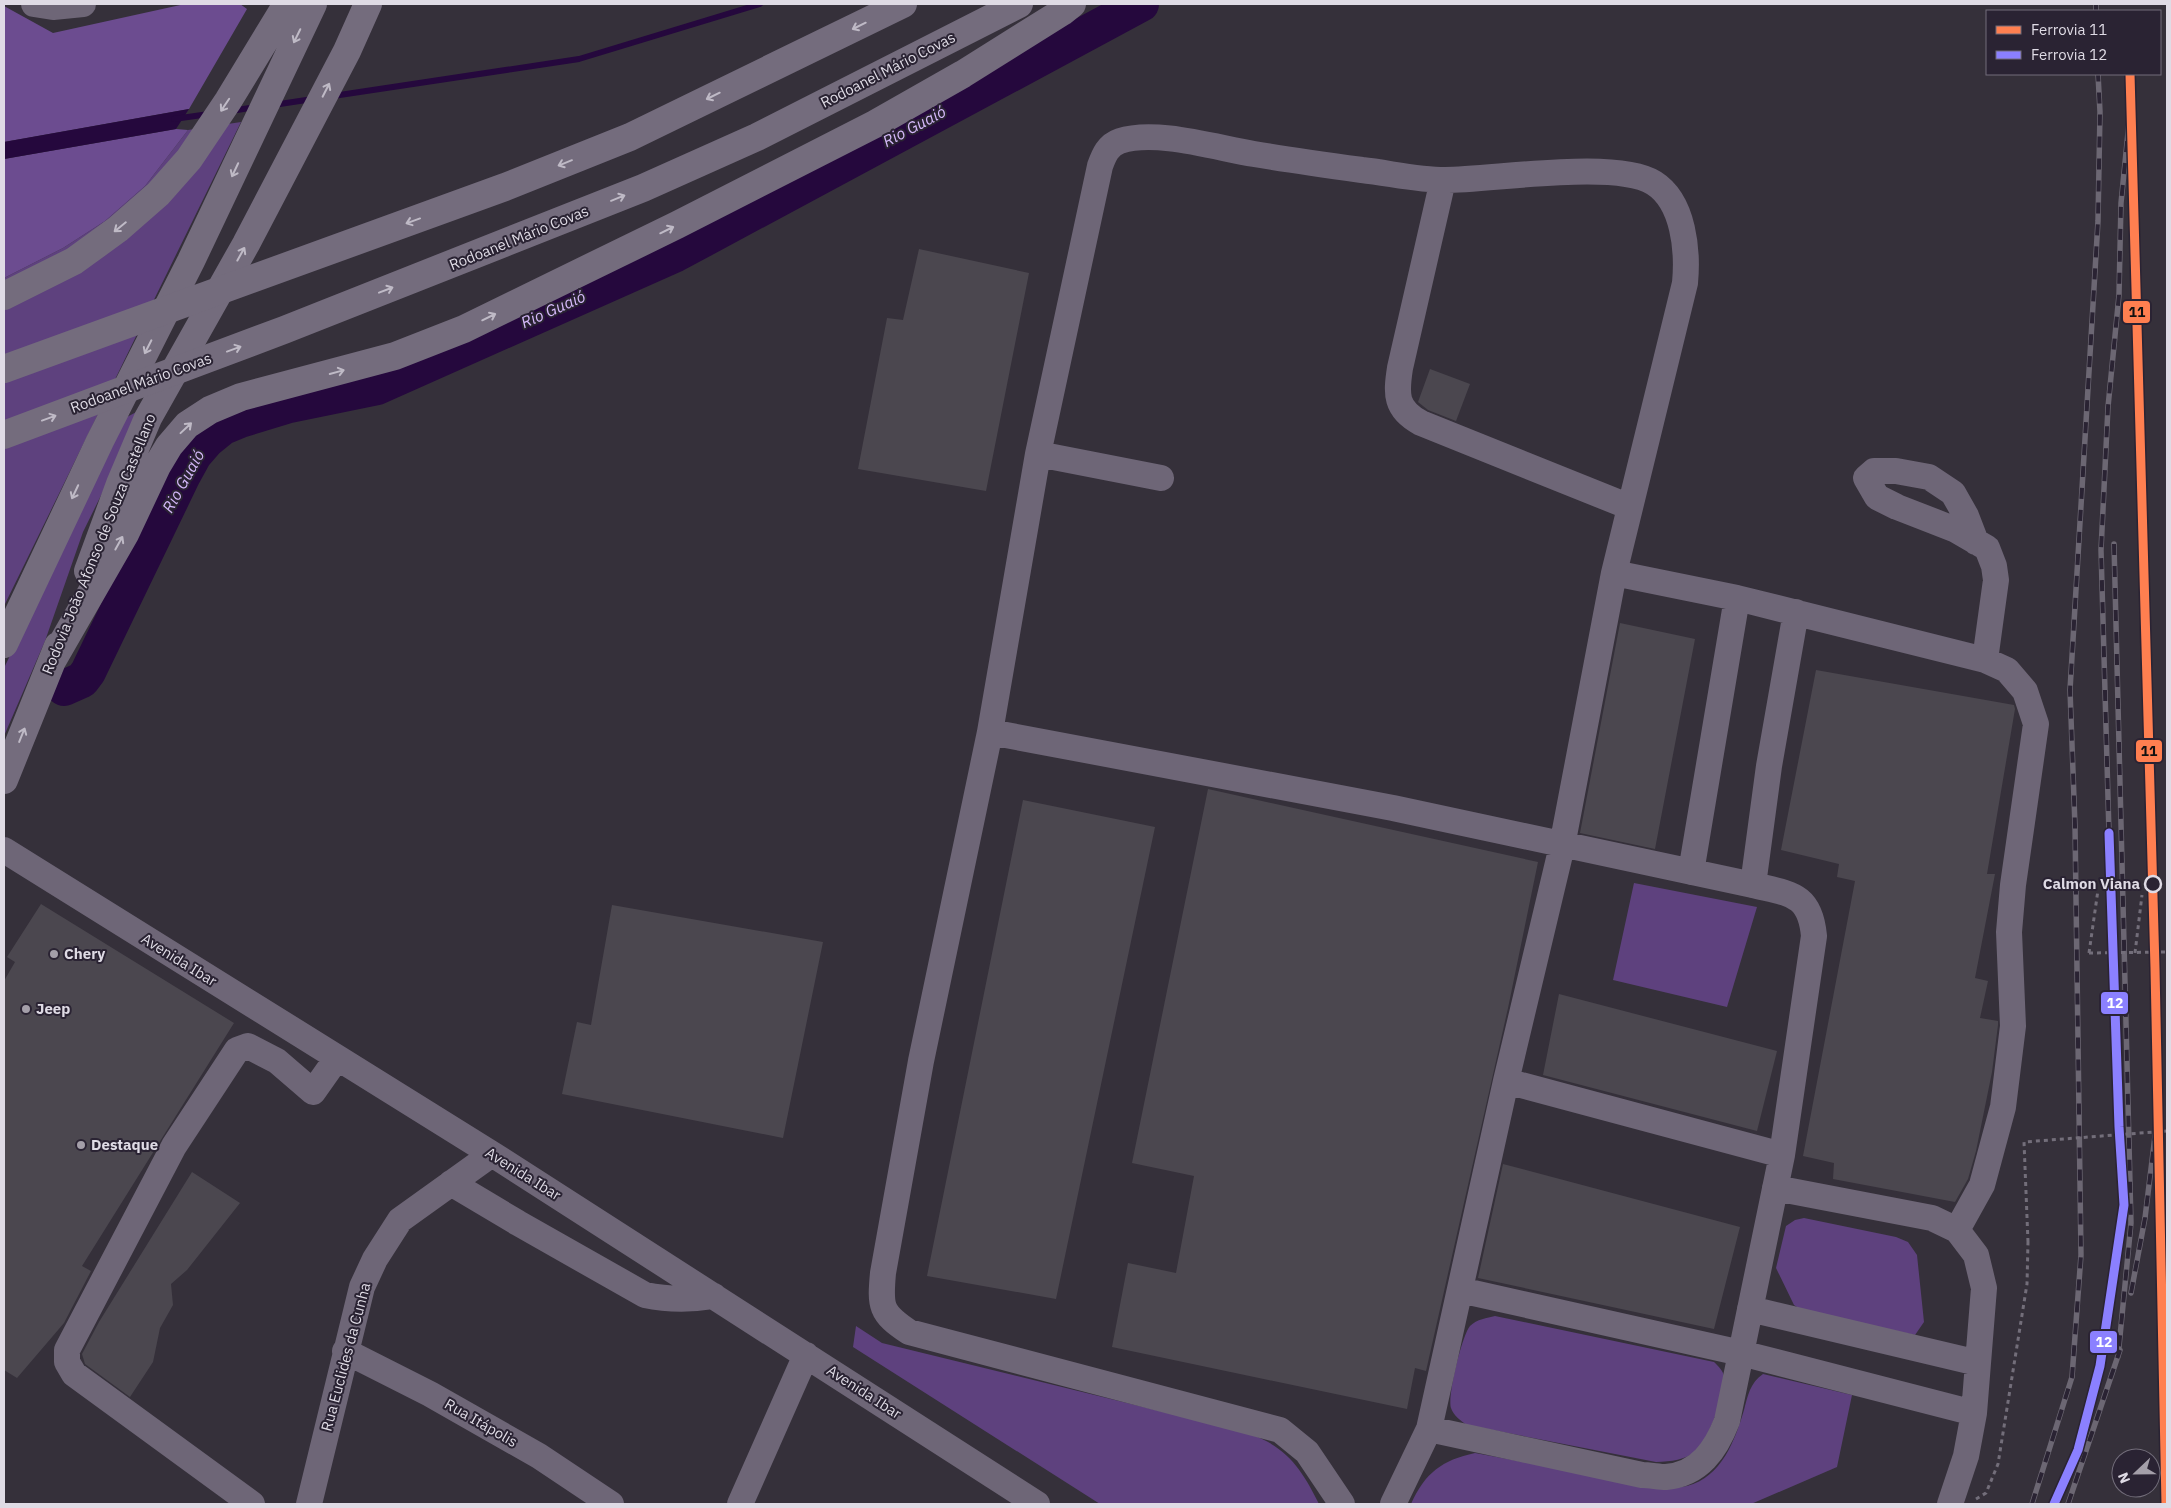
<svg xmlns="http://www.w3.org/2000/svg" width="2171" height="1508" viewBox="0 0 2171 1508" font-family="'IBM Plex Sans',sans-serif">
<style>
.green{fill:#5e417e}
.forest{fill:#6c4c90}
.water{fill:#25083d}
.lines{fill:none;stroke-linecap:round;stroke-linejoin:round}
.stream{stroke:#25083d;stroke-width:6}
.river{stroke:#25083d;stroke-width:36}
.building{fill:#4b474f}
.path{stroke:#736e7a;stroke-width:3;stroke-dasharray:4 4;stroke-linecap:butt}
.minor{stroke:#6e6677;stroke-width:26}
.highway{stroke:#746c7d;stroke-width:28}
.rail-casing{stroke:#6c6773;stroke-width:5.5}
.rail{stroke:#2a2333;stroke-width:4;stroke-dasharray:11;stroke-linecap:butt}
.path-bridge{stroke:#736e7a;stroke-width:3;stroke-dasharray:4 4;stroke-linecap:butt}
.highway-bridge{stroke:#746c7d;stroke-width:28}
.rail-1-casing{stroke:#2a2333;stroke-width:12}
.rail-2-casing{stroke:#2a2333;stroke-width:12}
.rail-1{stroke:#ff7f50;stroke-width:9}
.rail-2{stroke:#8b80ff;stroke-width:9}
.oneway{stroke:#bfbac6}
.stop-dot{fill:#2a2333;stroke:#dfdbe5;stroke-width:2.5}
.poi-dot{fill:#a49fa9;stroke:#2a2333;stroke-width:2}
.labels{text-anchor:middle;stroke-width:4;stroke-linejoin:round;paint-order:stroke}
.street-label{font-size:15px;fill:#dfdbe5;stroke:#2a2333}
.stop-label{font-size:15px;font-weight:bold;fill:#dfdbe5;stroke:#2a2333;text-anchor:end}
.poi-label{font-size:15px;font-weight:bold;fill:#dfdbe5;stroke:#2a2333;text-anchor:start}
.water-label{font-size:16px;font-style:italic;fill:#d5b9fa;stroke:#2a2333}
.line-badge{stroke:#2a2333;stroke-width:2}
.badge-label{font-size:14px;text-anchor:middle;font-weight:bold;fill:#fff}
.pale-badge-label{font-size:14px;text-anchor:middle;font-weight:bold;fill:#111}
</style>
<rect width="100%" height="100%" fill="#35303a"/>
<path class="green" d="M241,122L4,606V278L63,248L105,221L145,186L188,130Z
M144,408L83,532L45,641L4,736V668L125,418Z
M1634,883L1757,907L1727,1007L1613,980Z
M1804,1218L1896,1237L1908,1242L1917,1255L1924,1322L1915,1335L1803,1311L1794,1305L1776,1268L1786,1226L1795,1220Z
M1495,1316L1714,1362C1718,1366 1724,1371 1724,1378C1726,1392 1708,1440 1697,1450C1684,1461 1672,1461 1656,1462L1467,1425C1461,1421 1453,1415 1451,1408C1447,1397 1462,1335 1470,1326C1477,1319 1487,1318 1495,1316Z
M856,1326L882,1343L1225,1427C1237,1431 1251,1433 1262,1439C1292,1453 1305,1476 1319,1504H1100L853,1347Z
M1763,1374L1852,1395L1837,1467L1751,1504H1411C1425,1473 1442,1460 1475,1453L1664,1488C1671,1487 1680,1488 1687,1486C1722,1477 1735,1440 1744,1410C1748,1395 1750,1383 1763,1374Z"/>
<path class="forest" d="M185,4H240L247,9L189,109L4,142V6L53,33Z
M176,129L188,130L145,186L105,221L63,248L4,278V159Z"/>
<path class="water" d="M189,109L176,129L4,159V142Z"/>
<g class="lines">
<path class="stream" d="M333,96L579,59L760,4
M273,105L313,99
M231,111L256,107
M174,119L209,114"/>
<path class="river" d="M64,688L82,680L88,672L183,475L194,455L207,440L223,427L240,420L289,405L377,387L676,254L1141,4"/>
</g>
<path class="building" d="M919,249L1029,273L986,491L858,469L887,318L903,320Z
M1430,369L1470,384L1456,421L1428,410L1418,402Z
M1620,623L1695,639L1655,849L1580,833Z
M1816,670L2014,705L2015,709L1987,874H1995L1975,978L1988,981L1980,1018L1998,1021V1025L1992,1072L1976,1151L1968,1179L1955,1202L1833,1179L1834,1163L1803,1156L1855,881L1837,877L1839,864L1781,850Z
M1208,789L1538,862L1508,1008L1426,1371L1415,1368L1407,1409L1112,1347L1128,1263L1176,1273L1194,1176L1132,1163Z
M1023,800L1155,827L1056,1299L927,1276Z
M41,904L234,1023L82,1266L91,1271L64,1323L17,1378L4,1370V981L15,962L7,957Z
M612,905L823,942L783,1138L562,1094L577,1022L591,1025Z
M1559,994L1777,1051L1757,1131L1543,1075Z
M1503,1164L1740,1227L1714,1329L1478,1278Z
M192,1172L240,1203L187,1270L171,1284L173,1305L160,1328L153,1362L130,1397L85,1364L82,1354L99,1322Z"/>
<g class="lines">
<path class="path" d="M2089,953L2098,890
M2135,953L2142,895
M1976,1499L1986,1493L1998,1464L2027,1284L2028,1242"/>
<path class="minor" d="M34,4L53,7L83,4
M1443,180L1400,368C1396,394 1395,409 1421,423L1630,507
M1038,454L1161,478
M1976,542L1966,516L1953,493L1929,477L1896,471H1874L1866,478L1877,497L1897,507L1956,530L1987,548L1994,566L1996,580L1985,660
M1614,573L1737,598L1985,660L2007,670L2025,691L2036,724L2013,885L2009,932L2013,1026L2003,1107L1982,1185L1957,1230
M990,732L1393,808L1753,885C1790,894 1810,893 1814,936L1782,1155L1727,1421C1716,1449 1700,1474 1666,1477C1659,1477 1650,1475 1642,1475L1429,1429L1393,1504
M4,850L492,1154L1037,1504
M1691,872L1737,598
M1753,885L1769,766L1796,612
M1506,1081L1782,1155
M451,1183L518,1223L645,1295C669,1300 689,1300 714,1296
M1775,1188L1932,1218L1957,1230L1976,1255L1984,1288L1974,1413L1966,1456L1950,1504
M1460,1290L1741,1353L1974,1413
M1750,1309L1978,1363
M345,1351L430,1394L539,1456L611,1504
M252,1504L74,1374L67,1362V1350L174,1146L237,1050L248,1046L277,1061L313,1092L337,1058
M309,1504L362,1287L375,1259L400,1220L492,1154
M740,1504L806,1355
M1342,1504L1307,1452L1280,1430L909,1332C880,1313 880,1306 883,1273L921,1061L990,732L1038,454L1100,166C1104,155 1108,145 1120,141C1156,129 1217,148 1254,154C1290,160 1326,165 1362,170C1389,173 1418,180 1445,180C1493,180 1616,159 1654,183C1684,202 1688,251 1685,283L1614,573L1562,846L1506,1081L1429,1429"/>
<path class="highway" d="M4,296L74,261L118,229L158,194L189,159L228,101L287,4
M88,571L120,484L148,418L246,244L347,51L368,4
M4,644L100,441L191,261L313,4
M52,661L125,534L157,466L169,446L187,425L210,410L241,397L395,356L464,329L677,225L875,124L963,74L1062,12L1072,4
M4,780L58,646"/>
<g class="rail-casing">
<path id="rail" d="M2096,4V11
M2114,544L2131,1223L2118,1357
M2109,833L2101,550L2108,407L2119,295L2121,203L2131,102
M2131,1293L2145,1218L2159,1103
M2032,1504L2072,1377L2081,1255L2075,826L2070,690L2098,221L2100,112L2098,74
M2068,1504L2120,1350"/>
</g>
<use href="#rail" class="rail"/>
<path class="path-bridge" d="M2089,953L2167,952
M2028,1242L2024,1142L2167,1131"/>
<path class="highway-bridge" d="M4,369L505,187L630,137L903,4
M4,435L284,330L643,188L757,137L1019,4"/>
<g class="rail-1-casing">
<path id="rail-1" d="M2130,74L2155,968L2166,1504"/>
</g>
<g class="rail-2-casing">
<path id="rail-2" d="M2054,1504L2078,1450L2100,1366L2124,1205L2119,1127L2109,833"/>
</g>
<use href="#rail-1" class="rail-1"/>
<use href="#rail-2" class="rail-2"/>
</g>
<defs><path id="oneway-shaft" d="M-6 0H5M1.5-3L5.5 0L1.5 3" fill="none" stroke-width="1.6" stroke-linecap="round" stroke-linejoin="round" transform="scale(1.25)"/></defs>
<g class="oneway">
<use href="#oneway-shaft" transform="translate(859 26) rotate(154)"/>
<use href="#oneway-shaft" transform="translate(297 36) rotate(116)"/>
<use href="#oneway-shaft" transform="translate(326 90) rotate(-63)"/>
<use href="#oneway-shaft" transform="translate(713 96) rotate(154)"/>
<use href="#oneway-shaft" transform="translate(225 105) rotate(124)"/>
<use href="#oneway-shaft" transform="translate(565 163) rotate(158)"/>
<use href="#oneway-shaft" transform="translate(235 170) rotate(115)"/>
<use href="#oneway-shaft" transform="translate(618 198) rotate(-22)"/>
<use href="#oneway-shaft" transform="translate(413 221) rotate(160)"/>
<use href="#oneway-shaft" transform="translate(120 227) rotate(141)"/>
<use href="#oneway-shaft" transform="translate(667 230) rotate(-26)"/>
<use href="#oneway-shaft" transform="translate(241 254) rotate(-61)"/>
<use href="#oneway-shaft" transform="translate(386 290) rotate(-21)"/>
<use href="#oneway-shaft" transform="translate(489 317) rotate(-26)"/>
<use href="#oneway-shaft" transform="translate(148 347) rotate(117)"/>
<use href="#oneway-shaft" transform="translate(234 349) rotate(-20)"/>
<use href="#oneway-shaft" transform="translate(337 372) rotate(-15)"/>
<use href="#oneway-shaft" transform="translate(49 418) rotate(-20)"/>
<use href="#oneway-shaft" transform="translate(186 428) rotate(-43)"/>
<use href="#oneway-shaft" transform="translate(75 492) rotate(115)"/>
<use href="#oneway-shaft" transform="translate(119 543) rotate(-61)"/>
<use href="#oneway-shaft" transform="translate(22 735) rotate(-68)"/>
</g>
<circle class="stop-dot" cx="2153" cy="884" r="8"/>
<g class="poi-dot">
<circle cx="54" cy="954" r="5"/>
<circle cx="26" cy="1009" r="5"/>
<circle cx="81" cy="1145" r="5"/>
</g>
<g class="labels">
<g class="street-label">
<text transform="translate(888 70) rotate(-27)" y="5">Rodoanel Mário Covas</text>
<text transform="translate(519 238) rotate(-22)" y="5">Rodoanel Mário Covas</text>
<text transform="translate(141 383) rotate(-20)" y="5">Rodoanel Mário Covas</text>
<text transform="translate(99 544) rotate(-68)" y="5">Rodovia João Afonso de Souza Castellano</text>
<text transform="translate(179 960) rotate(32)" y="5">Avenida Ibar</text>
<text transform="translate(523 1174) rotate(32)" y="5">Avenida Ibar</text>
<text transform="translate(346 1357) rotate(-75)" y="5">Rua Euclides da Cunha</text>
<text transform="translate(864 1392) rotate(33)" y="5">Avenida Ibar</text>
<text transform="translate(481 1423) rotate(30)" y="5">Rua Itápolis</text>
</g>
<g class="stop-label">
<text x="2140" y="889">Calmon Viana</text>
</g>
<g class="poi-label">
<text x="64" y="959">Chery</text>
<text x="36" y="1014">Jeep</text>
<text x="91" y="1150">Destaque</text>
</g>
<g class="water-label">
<text transform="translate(914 126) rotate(-28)" y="6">Rio Guaió</text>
<text transform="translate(553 309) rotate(-24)" y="6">Rio Guaió</text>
<text transform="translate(183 481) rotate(-61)" y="6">Rio Guaió</text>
</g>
</g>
<g class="line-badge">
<rect x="2122" y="300" width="29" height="24" rx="5" fill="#ff7f50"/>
<rect x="2135" y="739" width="28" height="24" rx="5" fill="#ff7f50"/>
<rect x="2100" y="991" width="29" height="24" rx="5" fill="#8b80ff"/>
<rect x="2089" y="1330" width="29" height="24" rx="5" fill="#8b80ff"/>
</g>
<g class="badge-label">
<text x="2115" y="1008">12</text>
<text x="2104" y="1347">12</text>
</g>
<g class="pale-badge-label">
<text x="2137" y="317">11</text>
<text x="2149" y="756">11</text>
</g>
<rect width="2171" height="1508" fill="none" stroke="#dfdbe5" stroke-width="10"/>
<rect x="1986" y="10" width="175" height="65" fill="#2a2333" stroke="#726d7a"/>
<rect x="1996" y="26" width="25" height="8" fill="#ff7f50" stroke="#726d7a"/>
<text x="2031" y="35" font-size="15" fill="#dfdbe5">Ferrovia 11</text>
<rect x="1996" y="51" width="25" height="8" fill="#8b80ff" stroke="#726d7a"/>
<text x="2031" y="60" font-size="15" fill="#dfdbe5">Ferrovia 12</text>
<g transform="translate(2136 1473) rotate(248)"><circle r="24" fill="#2a2333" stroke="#726d7a"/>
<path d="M0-4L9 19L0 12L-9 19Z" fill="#a49fa9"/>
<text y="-8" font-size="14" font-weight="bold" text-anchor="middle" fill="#dfdbe5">N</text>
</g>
</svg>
